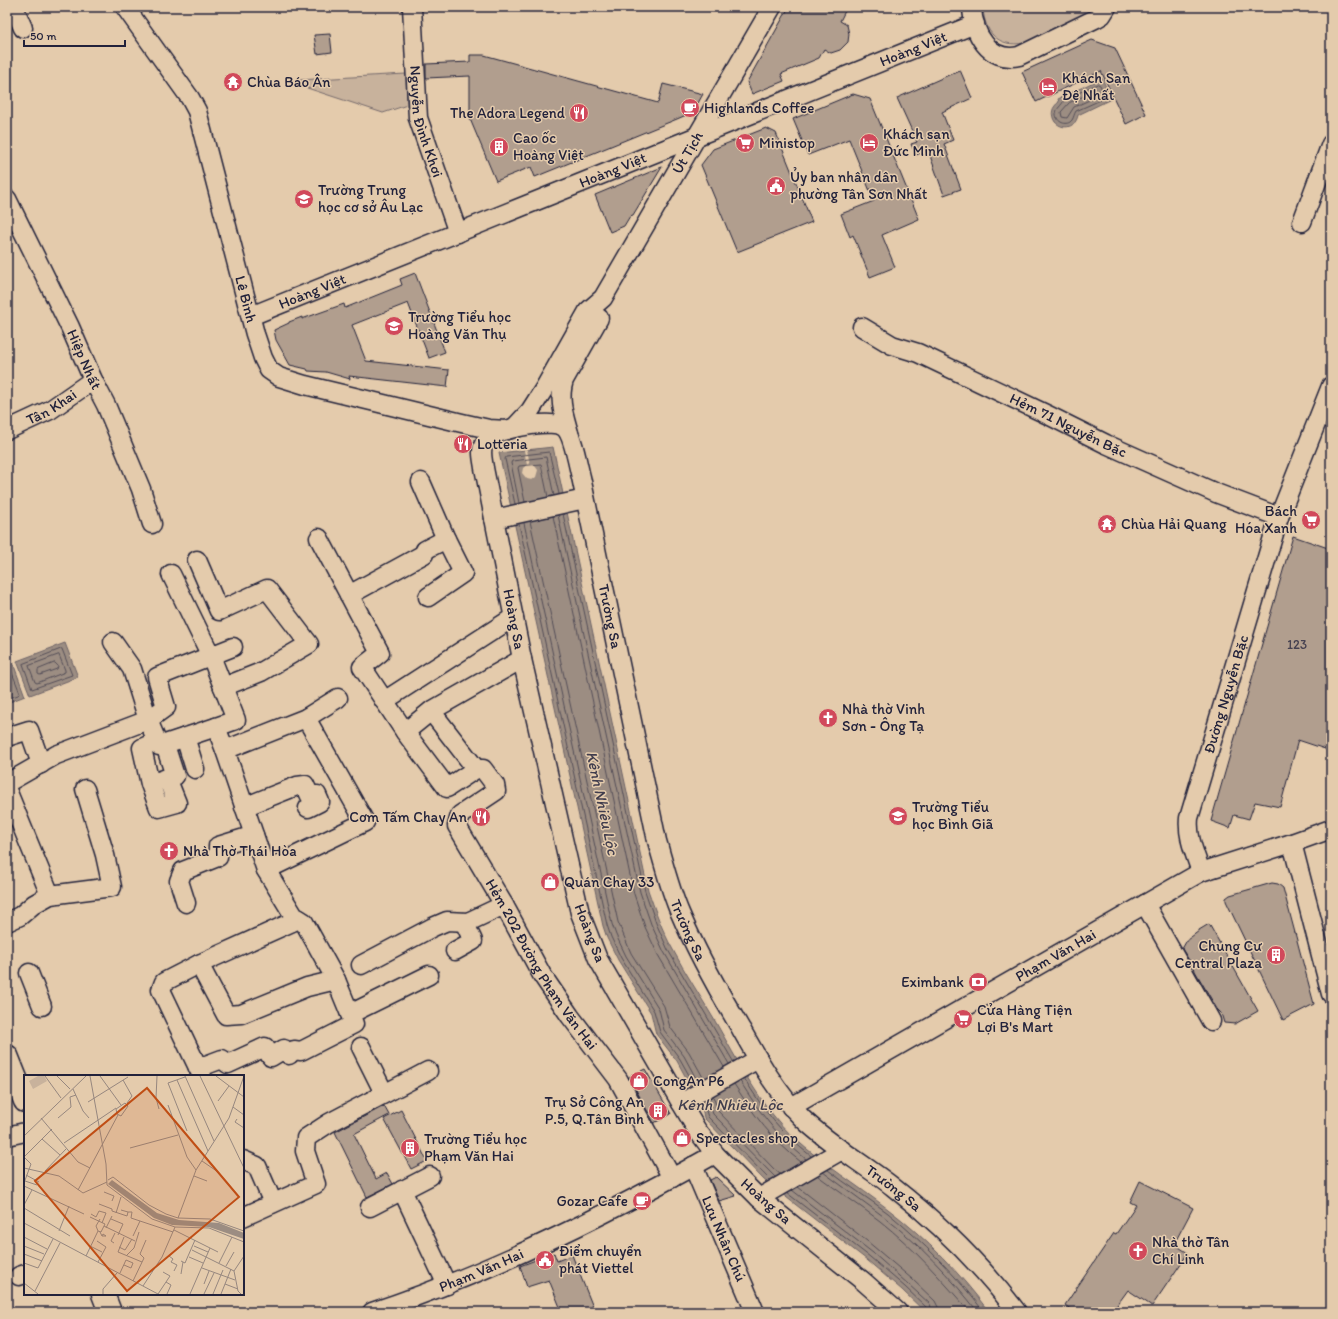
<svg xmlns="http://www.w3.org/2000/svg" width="1338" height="1319" viewBox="0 0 1338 1319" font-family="Itim,sans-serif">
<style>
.green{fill:#c8b29c;stroke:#756a6c}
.water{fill:#9c8d82;stroke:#6b6266}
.pier{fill:#e4cbac}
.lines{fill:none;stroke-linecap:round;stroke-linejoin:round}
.shore{stroke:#534d57;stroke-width:1}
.building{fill:#b19e8e;stroke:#22223b}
.minor-casing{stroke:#22223b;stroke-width:21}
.major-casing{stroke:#22223b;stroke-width:25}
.minor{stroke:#e4cbac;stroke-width:18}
.major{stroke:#e4cbac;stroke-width:22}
.labels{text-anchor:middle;stroke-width:3;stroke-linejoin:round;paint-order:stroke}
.number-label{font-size:13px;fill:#464150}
.street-label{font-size:15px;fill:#22223b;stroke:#e4cbac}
.poi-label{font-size:15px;fill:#22223b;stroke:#e4cbac;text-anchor:start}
.water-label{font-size:16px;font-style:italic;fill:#403d4d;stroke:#e4cbac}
.inset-road{fill:none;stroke:#96877f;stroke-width:1}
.view{fill:#c04e15;fill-opacity:0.15;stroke:#c04e15;stroke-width:2}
.inset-edge{fill:none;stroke:#22223b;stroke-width:2}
</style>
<rect width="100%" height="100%" fill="#e4cbac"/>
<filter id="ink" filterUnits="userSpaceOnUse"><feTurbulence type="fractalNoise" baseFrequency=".025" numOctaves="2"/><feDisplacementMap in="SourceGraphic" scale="8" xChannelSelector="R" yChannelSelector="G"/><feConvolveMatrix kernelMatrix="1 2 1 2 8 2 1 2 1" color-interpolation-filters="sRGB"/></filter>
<g filter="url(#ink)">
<path class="green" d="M983,7H1092L1088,12L1024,43C998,48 984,32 983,7Z
M406,74L407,105L383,113L298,85V80Z"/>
<path class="water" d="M1102,78L1111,99L1078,115C1076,127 1064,131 1055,122C1050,114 1052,107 1059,102L1058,99Z
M553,447L648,890C655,910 662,930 672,948C685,973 701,997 715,1021C738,1061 760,1106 794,1138C823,1164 857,1185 888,1209C926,1238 961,1274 989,1312H925L902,1290L867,1260L764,1180L704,1118L702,1107L677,1061L656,1034L651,1013L618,960L607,938L603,926L499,453Z
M65,643L78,677L30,695L17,661Z
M13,663L25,696L7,703V665Z"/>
<path class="pier" d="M524,450H527L530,464L535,466L538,470L536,477L532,480L527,479L522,473L523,468L527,465Z"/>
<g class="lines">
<path class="shore" d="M1098,84L1100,85L1105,96V98L1076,111C1074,114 1074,117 1072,120C1067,127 1056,122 1056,114C1056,108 1062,106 1064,100Z
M1096,91L1099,93L1098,96L1074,107L1067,118L1062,117L1061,112L1069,103Z
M525,502L518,468L519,466L541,464L548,497
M519,503L511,463L512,461L546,457L554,496
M515,504L505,459L506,457L549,452L559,494
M563,514L645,891L656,923L668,950L733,1061
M558,515L640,892L651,924L664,952L729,1064
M553,516L634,894L645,927L658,955L724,1067
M530,521L618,922L631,953L664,1006L670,1027L689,1052L704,1079
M524,523L612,924L616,935L626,956L659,1009L664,1030L684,1056L698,1082
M519,524L607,925L611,937L621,958L654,1011L660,1032L680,1059L694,1084
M62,649L72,675L32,689L23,664Z
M59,655L65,670V672L37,683L35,682L29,666Z
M55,663L58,666L57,669L40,675L38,674V670Z
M7,668L11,670L20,693L18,695L7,699
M744,1078C764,1111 781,1133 811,1156
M740,1081C760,1113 776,1135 806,1159
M734,1084C754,1115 772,1140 801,1162
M713,1096L718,1111L774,1169L780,1174
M708,1099L713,1114L775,1177
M703,1102L708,1117L770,1180
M828,1170C847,1185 868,1198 888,1213C923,1242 957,1276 984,1312
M823,1172C843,1187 863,1201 883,1216C918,1243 951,1277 978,1312
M818,1176C838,1191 859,1205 880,1221C913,1247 942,1280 970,1312
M798,1187L867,1241L912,1279L935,1301L938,1307V1312
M792,1190L873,1253L908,1284L930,1304L932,1312
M787,1193L870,1257L905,1287L926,1307L927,1312"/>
</g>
<path class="building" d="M789,7H847L840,21L847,25L849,34L848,42L840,50L831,53L824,49L819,58L781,74L784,81L752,94L747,82Z
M330,34L332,52L317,54L314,35Z
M1092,40L1115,48L1146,114L1126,124L1101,71L1036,102L1022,72Z
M470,55H484L658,103L663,84L703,94L693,112L677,119L535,177L531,167L496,181L470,119V76L426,78V64L470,62Z
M960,70L972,98L942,112L953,140L944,144L961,189L944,195L928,150L916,155L911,144L917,142L897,98Z
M853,94L870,99L919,219L882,235L895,267L870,277L853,235L850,237L841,214L874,201L849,139L808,155L793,119Z
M766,128L776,133L812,222L737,252L701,165L713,149Z
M662,167L633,215L630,216L624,226L610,232L595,195Z
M415,273L445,352L429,358L408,303L352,325L366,361L449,370L447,387L349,376L350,379L326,372L308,371L307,369L290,365L276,340L274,330L289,323V322L302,317V319L344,304L345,308L402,285L400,279Z
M1293,536L1331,549V751L1298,740L1280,807L1255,802L1249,819L1234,815L1230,828L1211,821Z
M1272,883L1278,884L1283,888L1314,1004L1283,1020L1226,901V898L1230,895Z
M1209,924L1258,1011L1235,1024L1224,1023L1221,1013L1217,1009L1195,971L1194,966L1192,965L1182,949L1187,940L1199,931V930Z
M645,1069L671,1114L654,1123L629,1077Z
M384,1106L389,1115L354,1134L376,1179L387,1173L393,1184L367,1197L335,1132Z
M401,1110L427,1161L411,1169L384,1119Z
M716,1177L736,1196L719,1201L710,1180Z
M1140,1181L1193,1208L1174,1244L1188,1253L1152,1306L1128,1290L1112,1312H1074L1065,1305L1114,1233L1116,1234L1136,1205L1130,1202Z
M554,1253L557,1261L572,1255L595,1312H562L549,1280L527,1287L520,1266Z"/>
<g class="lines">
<g class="minor-casing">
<g id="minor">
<path d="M14,7L23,28"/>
<path id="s1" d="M125,7L190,98L197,111L255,334L263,358L269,370L279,377L305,385L462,423L489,429L506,430"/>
<path id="s2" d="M412,7L418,118L458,233"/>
<path d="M972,7C973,33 989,63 1019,56L1097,18L1102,15L1107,7"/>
<path id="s3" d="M7,199L70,327L93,380L106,405L141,489L152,524"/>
<path d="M1302,222L1331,144"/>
<path id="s4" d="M251,316L975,24"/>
<path id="s5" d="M862,327L892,345L918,353L1048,415L1106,444L1216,493L1279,517"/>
<path id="s6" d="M514,428L530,411L544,389L588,311L603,298L772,7"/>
<path id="s7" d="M7,430L50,410L93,380"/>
<path d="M569,433C564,415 558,399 564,380L599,318"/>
<path d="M421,482L446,539L463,573L428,597"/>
<path d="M494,519L585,499"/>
<path d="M319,538L380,653L362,667L405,732L447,788L476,769L431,711"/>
<path d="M197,560L219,611L267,589L309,644L261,672L223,687"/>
<path d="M171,574L211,656L236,720L216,727"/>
<path d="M349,595L424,554L425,550L446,539"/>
<path d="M113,642L132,669L148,720L166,707L157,677L233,647"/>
<path d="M384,701L514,617"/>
<path d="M405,732L431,711L522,659"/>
<path d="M7,737L29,730L41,764"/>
<path d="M185,737L195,769"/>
<path d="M165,745L175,776"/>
<path d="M225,750L306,718L338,698"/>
<path id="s8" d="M476,769H483L495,785L496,791L460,815L457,826L504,905L542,975L570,1016L618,1079L672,1178"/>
<path d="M7,783L56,755L148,720L159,746L216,727L225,750L266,870L294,916L304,922L336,980L350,1014"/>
<path d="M150,784L167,778L177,803L159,808L150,784L142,748L157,741"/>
<path d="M7,790L50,895"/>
<path d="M244,807L297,786L305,785L310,796L317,795L320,802L308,808"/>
<path d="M1292,843L1331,994"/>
<path d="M266,870L365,822L306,718"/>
<path id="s9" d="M1201,872C1195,854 1187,837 1189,818L1279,517L1331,386"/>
<path d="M186,903L179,881L183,871L218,857V846L254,835"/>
<path d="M1145,904L1211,1021"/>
<path d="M7,922L20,916L34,904L50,895L112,887L105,855L85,789"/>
<path d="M455,951L473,941L466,926L468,922"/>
<path d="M199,964L226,1015L241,1014L307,987L336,980"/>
<path d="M361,965L433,927L447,921L468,922L504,905"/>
<path d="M29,973L42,1006"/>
<path d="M361,1047L384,1093"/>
<path d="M198,1068L222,1059L228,1064L265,1047L271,1057L284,1049L289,1055L294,1050L301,1051L354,1024L350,1014L429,975"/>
<path d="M202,1076L161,990L164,982L199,964L299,919"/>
<path d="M681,1103L758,1059"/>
<path id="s10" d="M791,1107L1201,872L1292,843L1331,829"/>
<path d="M7,1136L25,1132"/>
<path d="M243,1160L257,1166L273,1203"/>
<path id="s11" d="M693,1166L755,1312"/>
<path d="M402,1190L447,1285"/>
<path d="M759,1198L842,1150"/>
<path d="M370,1207L430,1176"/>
<path d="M243,1217L316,1184L305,1151L306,1138L329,1123L428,1071"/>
<path d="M19,1276L25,1274"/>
<path id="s12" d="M372,1312C490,1273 607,1215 715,1154"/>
<path id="s13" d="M898,1312L863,1281L759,1198L715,1154L697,1130L681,1103L598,959L580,913L522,659L484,468C483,460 480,451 484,444C487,439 491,436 496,434C508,428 554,418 565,428C573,435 578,466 581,477L657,841C664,865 670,890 680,913C697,953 719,992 741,1029C759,1061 777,1093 803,1119C830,1145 864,1164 893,1187C940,1224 981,1264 1017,1312"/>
</g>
</g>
<g class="major-casing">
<path id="major" d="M7,1056L25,1101
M103,1294L110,1312"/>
</g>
<use href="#minor" class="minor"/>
<use href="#major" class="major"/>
</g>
</g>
<defs>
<g id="temple-disc" transform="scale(1)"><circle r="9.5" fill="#d1495b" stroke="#e4cbac"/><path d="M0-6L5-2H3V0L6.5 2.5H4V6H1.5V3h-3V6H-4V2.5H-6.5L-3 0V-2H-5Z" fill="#fff"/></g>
<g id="hotel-disc" transform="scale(1)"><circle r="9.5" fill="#d1495b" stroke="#e4cbac"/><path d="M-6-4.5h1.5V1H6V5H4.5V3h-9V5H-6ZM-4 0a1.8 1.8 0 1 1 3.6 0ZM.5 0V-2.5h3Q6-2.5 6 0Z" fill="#fff"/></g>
<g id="cafe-disc" transform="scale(1)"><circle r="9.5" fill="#d1495b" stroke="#e4cbac"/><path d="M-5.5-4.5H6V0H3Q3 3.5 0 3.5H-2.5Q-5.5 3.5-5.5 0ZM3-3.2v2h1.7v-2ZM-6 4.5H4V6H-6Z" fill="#fff"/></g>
<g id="restaurant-disc" transform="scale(1)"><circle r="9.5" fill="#d1495b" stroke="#e4cbac"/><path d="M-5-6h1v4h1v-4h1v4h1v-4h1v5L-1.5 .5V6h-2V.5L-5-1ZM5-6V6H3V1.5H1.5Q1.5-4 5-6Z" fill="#fff"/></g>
<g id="supermarket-disc" transform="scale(1)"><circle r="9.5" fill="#d1495b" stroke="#e4cbac"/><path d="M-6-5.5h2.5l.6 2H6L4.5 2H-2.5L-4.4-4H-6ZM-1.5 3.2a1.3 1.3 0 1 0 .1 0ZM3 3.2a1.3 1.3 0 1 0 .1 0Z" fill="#fff"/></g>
<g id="building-disc" transform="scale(1)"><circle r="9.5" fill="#d1495b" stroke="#e4cbac"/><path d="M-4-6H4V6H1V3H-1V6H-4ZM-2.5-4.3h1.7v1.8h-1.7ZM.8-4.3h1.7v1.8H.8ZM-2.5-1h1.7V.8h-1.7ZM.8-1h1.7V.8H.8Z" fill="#fff"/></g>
<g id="civic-disc" transform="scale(1)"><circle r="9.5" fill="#d1495b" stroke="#e4cbac"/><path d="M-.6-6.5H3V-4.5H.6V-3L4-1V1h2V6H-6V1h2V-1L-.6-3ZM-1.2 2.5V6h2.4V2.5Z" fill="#fff"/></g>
<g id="school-disc" transform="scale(1)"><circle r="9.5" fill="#d1495b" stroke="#e4cbac"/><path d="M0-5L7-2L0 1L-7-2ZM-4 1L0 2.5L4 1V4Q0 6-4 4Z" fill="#fff"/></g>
<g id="church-disc" transform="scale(1)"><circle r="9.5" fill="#d1495b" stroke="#e4cbac"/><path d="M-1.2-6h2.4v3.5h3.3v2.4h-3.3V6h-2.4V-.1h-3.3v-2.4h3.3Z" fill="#fff"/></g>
<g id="shop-disc" transform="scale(1)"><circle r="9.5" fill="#d1495b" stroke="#e4cbac"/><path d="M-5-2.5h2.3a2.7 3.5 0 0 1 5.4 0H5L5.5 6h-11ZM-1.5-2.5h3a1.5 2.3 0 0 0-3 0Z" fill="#fff"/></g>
<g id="bank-disc" transform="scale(1)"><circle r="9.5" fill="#d1495b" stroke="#e4cbac"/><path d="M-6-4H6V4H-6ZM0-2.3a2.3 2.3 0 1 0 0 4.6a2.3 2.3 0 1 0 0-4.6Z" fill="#fff"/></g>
</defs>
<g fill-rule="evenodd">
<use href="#temple-disc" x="233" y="82"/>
<use href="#hotel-disc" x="1048" y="87"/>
<use href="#cafe-disc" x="690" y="108"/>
<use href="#restaurant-disc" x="579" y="113"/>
<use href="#supermarket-disc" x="745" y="143"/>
<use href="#hotel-disc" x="869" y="143"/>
<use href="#building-disc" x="499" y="147"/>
<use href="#civic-disc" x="776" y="186"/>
<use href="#school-disc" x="304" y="199"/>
<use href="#school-disc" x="394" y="326"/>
<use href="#restaurant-disc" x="463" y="444"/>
<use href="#supermarket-disc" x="1311" y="520"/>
<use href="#temple-disc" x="1107" y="524"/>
<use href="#church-disc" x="828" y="718"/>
<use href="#school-disc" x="898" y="816"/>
<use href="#restaurant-disc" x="481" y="817"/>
<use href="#church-disc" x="169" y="851"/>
<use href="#shop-disc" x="550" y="882"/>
<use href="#building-disc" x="1276" y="955"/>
<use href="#bank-disc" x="978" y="982"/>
<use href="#supermarket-disc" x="963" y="1019"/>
<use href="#shop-disc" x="639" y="1081"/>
<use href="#building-disc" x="658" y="1111"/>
<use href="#shop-disc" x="682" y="1138"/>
<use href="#building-disc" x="410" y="1148"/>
<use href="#cafe-disc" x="642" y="1201"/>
<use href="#church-disc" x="1138" y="1251"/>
<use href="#civic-disc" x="545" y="1260"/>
</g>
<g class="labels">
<g class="number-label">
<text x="1297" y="649">123</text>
</g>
<g class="street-label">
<text dy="5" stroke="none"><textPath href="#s4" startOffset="714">Hoàng Việt</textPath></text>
<text dy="5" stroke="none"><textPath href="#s2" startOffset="116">Nguyễn Đình Khơi</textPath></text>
<text dy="5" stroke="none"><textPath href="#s6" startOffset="327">Út Tịch</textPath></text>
<text dy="5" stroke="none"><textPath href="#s4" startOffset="390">Hoàng Việt</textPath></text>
<text dy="5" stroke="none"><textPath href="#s4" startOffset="66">Hoàng Việt</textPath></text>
<text dy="5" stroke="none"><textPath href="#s1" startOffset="321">Lê Bình</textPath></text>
<text dy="5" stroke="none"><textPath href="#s3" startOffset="178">Hiệp Nhất</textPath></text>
<text dy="5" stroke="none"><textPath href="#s7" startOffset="50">Tân Khai</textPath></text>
<text dy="5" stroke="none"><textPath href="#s5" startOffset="229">Hẻm 71 Nguyễn Bặc</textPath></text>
<text dy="5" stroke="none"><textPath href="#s13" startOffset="1280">Trường Sa</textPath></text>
<text transform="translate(514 619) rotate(79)" y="5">Hoàng Sa</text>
<text dy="5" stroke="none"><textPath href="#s9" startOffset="185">Đường Nguyễn Bặc</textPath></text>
<text dy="5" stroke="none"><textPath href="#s13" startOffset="1604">Trường Sa</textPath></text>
<text transform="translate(590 933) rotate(69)" y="5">Hoàng Sa</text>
<text dy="5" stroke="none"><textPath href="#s10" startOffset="305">Phạm Văn Hai</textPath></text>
<text dy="5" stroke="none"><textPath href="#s8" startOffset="250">Hẻm 202 Đường Phạm Văn Hai</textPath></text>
<text dy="5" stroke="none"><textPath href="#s13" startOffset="1940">Trường Sa</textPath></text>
<text transform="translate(766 1201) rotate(41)" y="5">Hoàng Sa</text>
<text dy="5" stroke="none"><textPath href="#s11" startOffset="79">Lưu Nhân Chú</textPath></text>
<text dy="5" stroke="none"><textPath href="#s12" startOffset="117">Phạm Văn Hai</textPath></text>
</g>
<g class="poi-label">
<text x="1062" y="83">Khách Sạn<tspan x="1062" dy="17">Đệ Nhất</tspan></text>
<text x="247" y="87">Chùa Báo Ân</text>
<text x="704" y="113">Highlands Coffee</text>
<text x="565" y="118" text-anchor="end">The Adora Legend</text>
<text x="883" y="139">Khách sạn<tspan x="883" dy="17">Đức Minh</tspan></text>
<text x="513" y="143">Cao ốc<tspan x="513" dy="17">Hoàng Việt</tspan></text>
<text x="759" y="148">Ministop</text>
<text x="790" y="182">Ủy ban nhân dân<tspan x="790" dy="17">phường Tân Sơn Nhất</tspan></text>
<text x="318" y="195">Trường Trung<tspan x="318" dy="17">học cơ sở Âu Lạc</tspan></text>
<text x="408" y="322">Trường Tiểu học<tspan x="408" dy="17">Hoàng Văn Thụ</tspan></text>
<text x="477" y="449">Lotteria</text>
<text x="1297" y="516" text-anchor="end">Bách<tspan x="1297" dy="17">Hóa Xanh</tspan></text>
<text x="1121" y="529">Chùa Hải Quang</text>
<text x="842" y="714">Nhà thờ Vinh<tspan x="842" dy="17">Sơn - Ông Tạ</tspan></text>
<text x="912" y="812">Trường Tiểu<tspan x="912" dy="17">học Bình Giã</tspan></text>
<text x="467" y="822" text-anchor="end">Cơm Tấm Chay An</text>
<text x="183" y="856">Nhà Thờ Thái Hòa</text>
<text x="564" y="887">Quán Chay 33</text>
<text x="1262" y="951" text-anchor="end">Chung Cư<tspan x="1262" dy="17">Central Plaza</tspan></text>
<text x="964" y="987" text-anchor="end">Eximbank</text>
<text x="977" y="1015">Cửa Hàng Tiện<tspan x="977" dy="17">Lợi B's Mart</tspan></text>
<text x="653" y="1086">CongAn P6</text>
<text x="644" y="1107" text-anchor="end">Trụ Sở Công An<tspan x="644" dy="17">P.5, Q.Tân Bình</tspan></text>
<text x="696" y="1143">Spectacles shop</text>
<text x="424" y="1144">Trường Tiểu học<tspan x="424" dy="17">Phạm Văn Hai</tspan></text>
<text x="628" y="1206" text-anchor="end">Gozar Cafe</text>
<text x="1152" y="1247">Nhà thờ Tân<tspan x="1152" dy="17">Chí Linh</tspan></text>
<text x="559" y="1256">Điểm chuyển<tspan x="559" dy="17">phát Viettel</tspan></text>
</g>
<g class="water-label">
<text transform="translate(603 803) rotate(78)" y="6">Kênh Nhiêu Lộc</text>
<text x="730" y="1110">Kênh Nhiêu Lộc</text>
</g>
</g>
<g transform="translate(24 1075)">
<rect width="220" height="220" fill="#e4cbac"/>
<path d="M14,1H20L23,6L9,14L5,6Z" fill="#c8b29c"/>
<path d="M88,105L133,138L155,145L195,148L220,158V164L185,152L148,150L130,143L84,109Z" fill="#9c8d82"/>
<path class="inset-road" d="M21,1L37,23M33,1L46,14M66,1L82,89L83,110L128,144L151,152L185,153L220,167M76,1L97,30M133,1L132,23L135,34M161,1L190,66M176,1L220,93M192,1L220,22M161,2L144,8L163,56M99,5L108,21L103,28M153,5L184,76M49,14L59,36L65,43M194,26L205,11M64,27L104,2M101,28L104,31L97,41L93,39L92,34ZM144,30L163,82L172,95M209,32L220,40M17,43L54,87L66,93M34,43L47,32L46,22L52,20M213,44L211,47L220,53M0,61L62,1M18,64L36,80M40,68L92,33M106,73L154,60M178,86L194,97M0,93L35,101L59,118L83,107M22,98L21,96L42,74M2,100L15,107M170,101L183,106M84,105L89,102L125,130L142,139L154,143L186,144L220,156M1,106L13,110M0,108L7,89L0,82L28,54M0,111L60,139M54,115L94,40M80,117L90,121L88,126M75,129L88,134V136L103,141L104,137L97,135M0,130L8,115M0,133L46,161M104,137H108L107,143L149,157M92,138L97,122M67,139L72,142L75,136L82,138L78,148M66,142L81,149L80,151M154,143L172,95L205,43L220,1M87,144L99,149L94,160M0,148L134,219M82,153L88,141M150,155L194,177M35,156L45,131M74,156L72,151L76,144M76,157L78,161H82L79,159L78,161M109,161L116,146M0,162L23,174M100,162L94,177L118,187M73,166L82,172L74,187M90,168L87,166L91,158M0,171L20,179M66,171L78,177M170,171L184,177M95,172L101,175L108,164M168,175L210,196M0,179L18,186M62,181L74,156L77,157L80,151L111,166M102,181L110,173L115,157M145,181L149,184L147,187L153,190L150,196M165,182L179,188M157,186L161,188L171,165M0,188L14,193L29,164M195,188L208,162M100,190L107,193L109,188L102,185M202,191L210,177M178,193L211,205M210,196L214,216L217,219M210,196L220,181M96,198L102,185M157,199L159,187M109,206L120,183L116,179L122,165M142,207L147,210L143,219M0,208L14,219M180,209L185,196M201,209L214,214M119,211L138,182L151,152M11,216L36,168M79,219V214L93,198M134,219L146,201L139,197M166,219L186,173M180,219L190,198M189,219L199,195M197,219L207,194"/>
<path class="view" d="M123,13L215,122L103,216L11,106Z"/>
<rect width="220" height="220" class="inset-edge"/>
</g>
<rect width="1338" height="1319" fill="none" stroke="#e4cbac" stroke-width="24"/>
<rect x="12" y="12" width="1314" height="1295" fill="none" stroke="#22223b" stroke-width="1.5" filter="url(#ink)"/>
<path d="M24 40v6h101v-6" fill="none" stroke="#22223b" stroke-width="2"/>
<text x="30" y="40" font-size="12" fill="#22223b" stroke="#e4cbac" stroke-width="3" paint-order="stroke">50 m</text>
</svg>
